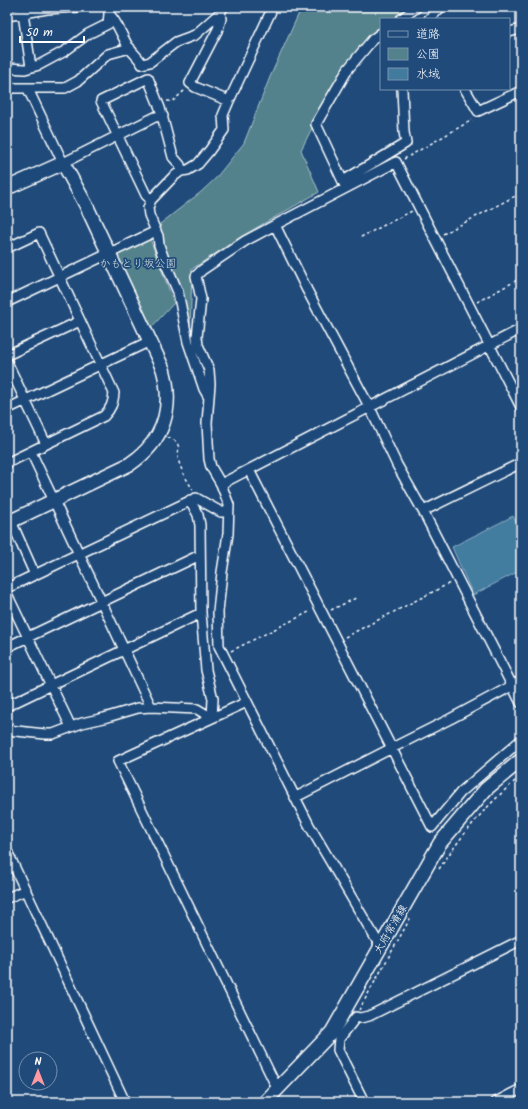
<svg xmlns="http://www.w3.org/2000/svg" width="528" height="1109" viewBox="0 0 528 1109" font-family="Kalam,'Klee One',sans-serif">
<style>
.green{fill:#53828c;stroke:#a9c0c6}
.water{fill:#437b9f;stroke:#8eb0c5}
.lines{fill:none;stroke-linecap:round;stroke-linejoin:round}
.street-casing{stroke:#fff;stroke-width:12}
.secondary-casing{stroke:#fff;stroke-width:16}
.path{stroke:#fff;stroke-width:1.5;stroke-dasharray:3 3;stroke-linecap:butt}
.street{stroke:#1f4a7a;stroke-width:9}
.secondary{stroke:#1f4a7a;stroke-width:13}
.labels{text-anchor:middle;stroke-width:3.5;stroke-linejoin:round;paint-order:stroke}
.park-label{font-size:11px;fill:#d4e0e2;stroke:#1f4a7a}
.street-label{font-size:11px;fill:#fff;stroke:#1f4a7a}
</style>
<rect width="100%" height="100%" fill="#1f4a7a"/>
<filter id="ink" filterUnits="userSpaceOnUse"><feTurbulence type="fractalNoise" baseFrequency=".025" numOctaves="2"/><feDisplacementMap in="SourceGraphic" scale="8" xChannelSelector="R" yChannelSelector="G"/><feConvolveMatrix kernelMatrix="1 2 1 2 8 2 1 2 1" color-interpolation-filters="sRGB"/></filter>
<g filter="url(#ink)">
<path class="green" d="M304,7H413L402,19H381V40L348,71L315,122L301,150L319,192L242,236L192,269L190,335L183,298L164,245L160,224L201,192L215,179L244,143L270,77L299,13Z
M149,236L174,303L148,331L113,254Z"/>
<path class="water" d="M513,516L521,532V570L473,595L452,547Z"/>
<g class="lines">
<g class="street-casing">
<path id="street" d="M22,7L31,67
M220,13L221,19L218,29L190,83L195,87L229,101
M109,14C119,24 122,38 130,49C134,54 139,58 142,64L150,62L176,42L195,35L220,13L223,7
M7,16L47,9L78,7
M401,19L417,7
M429,19L441,7
M509,32L521,29
M7,68L25,69L39,65L65,51L88,34L108,24L109,14V7
M7,88H65L78,81L108,54L130,48
M28,89L63,163L155,117L163,116
M465,89L478,111L521,91
M343,181L406,143L404,132L402,89
M346,188L316,124L348,69L373,39L381,33
M151,200L146,195L101,101L148,78L160,108L173,157L180,165L181,171
M275,225L307,290L370,408L397,465L423,511L521,703
M7,248L39,233L114,393C113,403 111,409 104,416L7,463
M7,302L156,231
M7,355L80,321
M7,362L46,444
M208,396L204,389L188,342L178,292L165,262L159,245L158,236L149,215L148,208L151,200L173,177L181,171L188,170L198,164L209,151L224,130L223,115L229,101L273,7
M7,409L150,341
M31,452L151,707
M249,470L432,827L461,792L521,740
M221,484L521,329
M423,511L521,463
M11,521L35,575
M7,588L196,498L221,512H228
M7,594L71,727
M7,647L200,555
M247,702L118,761L278,1090
M7,706L201,613
M7,730L45,734H53L82,723L104,718L138,708L151,707L197,709L212,718L213,699L206,670L201,613L200,525L198,515L190,500
M296,797L392,748L450,719L521,681
M7,851L125,1102
M7,898L26,890
M380,946L309,825L219,646L218,612L222,572L228,534L229,505L221,484L211,467L209,459L207,423L210,384L209,370L198,345L197,337L201,299L196,276L202,270L245,241L275,225L396,162L521,407
M364,1102L338,1050L339,1039L356,1017L360,1018L369,1016L521,940
M496,1102L521,1089"/>
</g>
<g class="secondary-casing">
<path id="secondary" d="M7,188L63,163L86,205L163,369C174,408 164,441 130,464L7,523
M265,1102L332,1032L440,843L486,789L521,760"/>
</g>
<path class="path" d="M167,101H173L185,90
M404,159L472,120
M443,234L521,193
M361,237L412,211
M477,302L521,278
M168,437C172,439 176,440 178,445C180,449 177,453 178,458C180,469 187,480 193,490
M331,610L358,597
M345,637L450,583
M231,651L311,611
M439,869C464,832 486,805 521,776
M359,1010L411,917"/>
<use href="#street" class="street"/>
<use href="#secondary" class="secondary"/>
</g>
</g>
<g class="labels">
<g class="park-label">
<text x="138" y="267">かもとり坂公園</text>
</g>
<g class="street-label">
<text transform="translate(390 929) rotate(-60)" y="4">大府常滑線</text>
</g>
</g>
<rect width="528" height="1109" fill="none" stroke="#1f4a7a" stroke-width="24"/>
<rect x="12" y="12" width="504" height="1085" fill="none" stroke="#fff" stroke-width="1.5" filter="url(#ink)"/>
<rect x="380" y="18" width="130" height="72" fill="#1f4a7a" stroke="#7992af"/>
<rect x="388" y="31" width="20" height="6" fill="#1f4a7a" stroke="#7992af"/>
<text x="416" y="38" font-size="12" fill="#ffffff">道路</text>
<rect x="388" y="48" width="20" height="12" fill="#53828c" stroke="#7992af"/>
<text x="416" y="58" font-size="12" fill="#ffffff">公園</text>
<rect x="388" y="68" width="20" height="12" fill="#437b9f" stroke="#7992af"/>
<text x="416" y="78" font-size="12" fill="#ffffff">水域</text>
<g transform="translate(38 1071)"><circle r="19" fill="#1f4a7a" stroke="#7992af"/>
<path d="M0-3L7 15L0 10L-7 15Z" fill="#ff9aa2"/>
<text y="-6" font-size="11" font-weight="bold" text-anchor="middle" fill="#ffffff">N</text>
</g>
<path d="M20 36v6h64v-6" fill="none" stroke="#ffffff" stroke-width="2"/>
<text x="26" y="36" font-size="12" fill="#ffffff" stroke="#1f4a7a" stroke-width="3" paint-order="stroke">50 m</text>
</svg>
